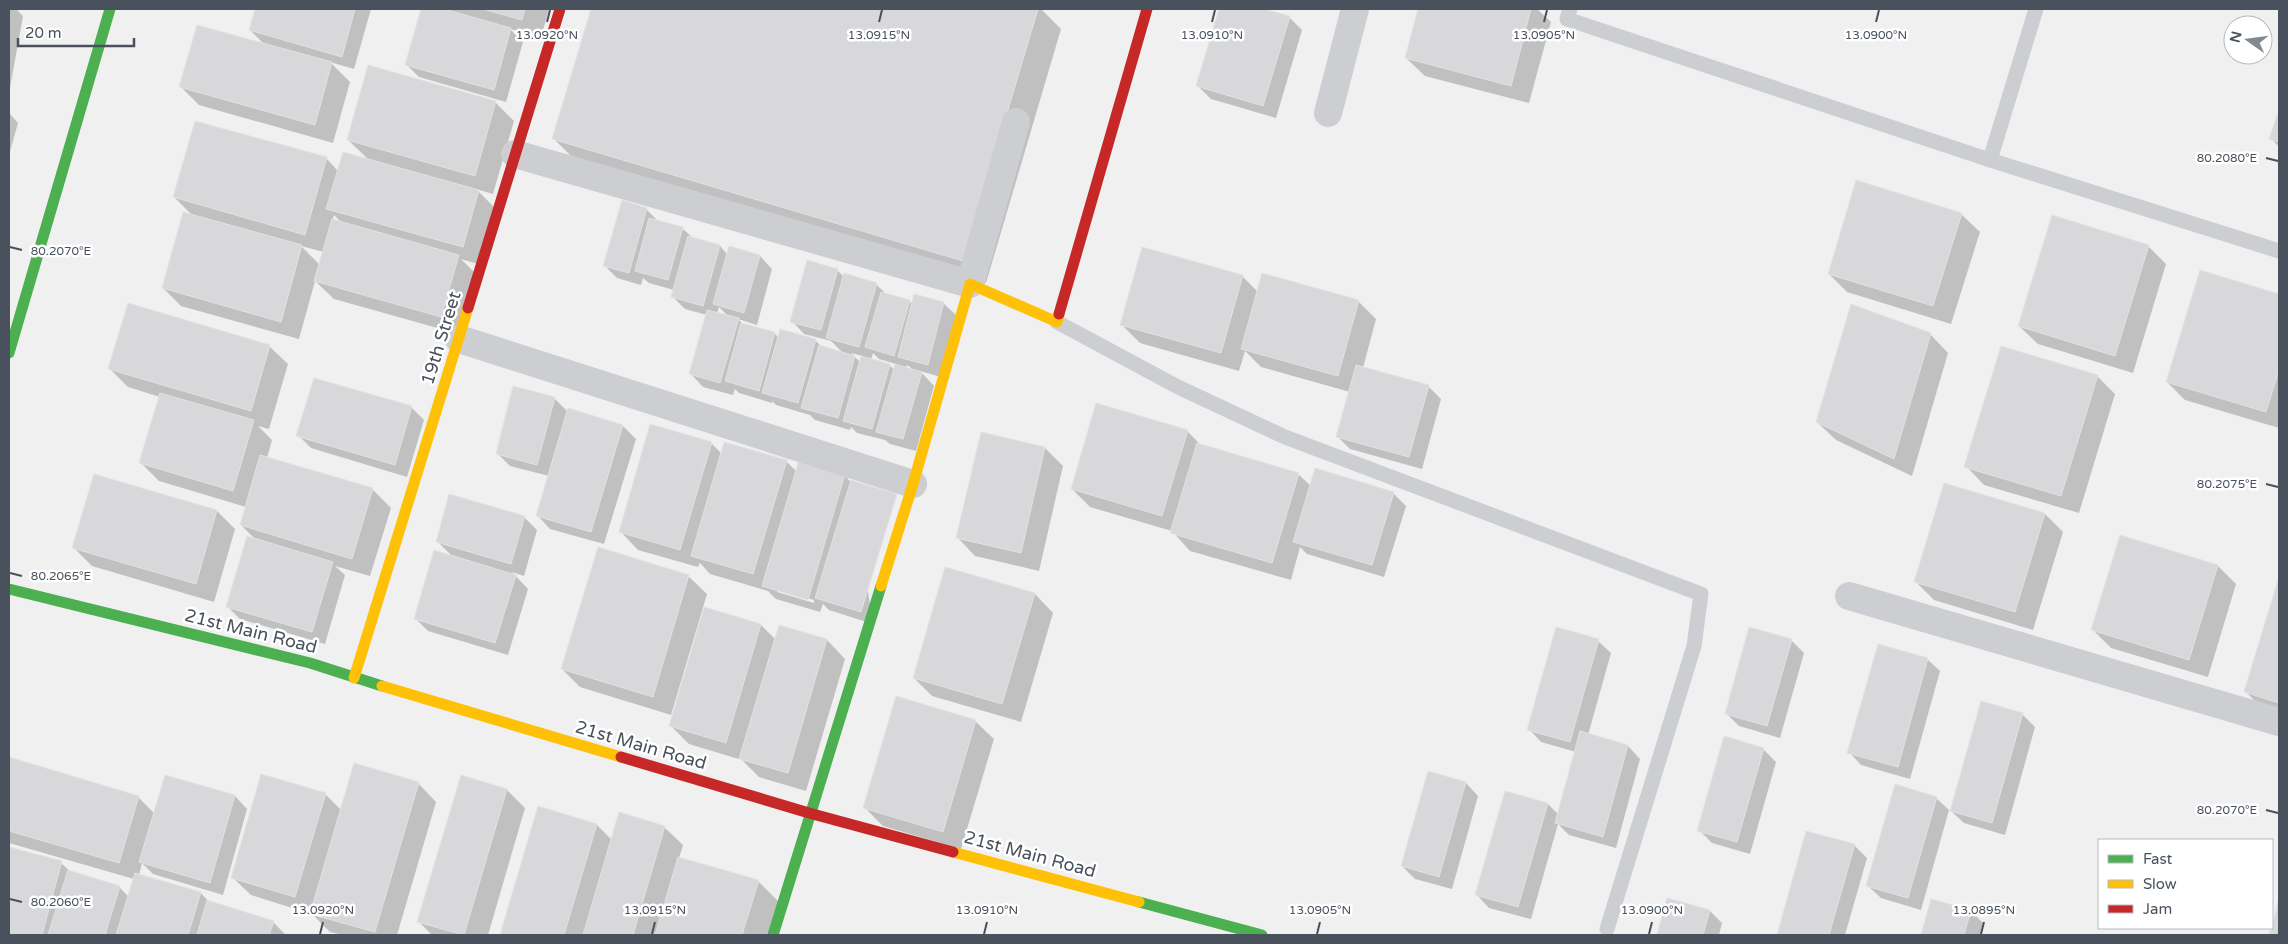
<svg xmlns="http://www.w3.org/2000/svg" width="2288" height="944" viewBox="0 0 2288 944" font-family="'Varela Round',sans-serif">
<style>
.shadow{fill:#0003;fill-rule:evenodd}
.building{fill:#d8d8da;stroke:#e2e2e3}
.lines{fill:none;stroke-linecap:round;stroke-linejoin:round}
.lane{stroke:#ccced1;stroke-width:15}
.street{stroke:#ccced1;stroke-width:28}
.fast{stroke:#4caf50;stroke-width:11}
.slow{stroke:#ffc107;stroke-width:11}
.jam{stroke:#c62828;stroke-width:11}
.ticks{fill:none;stroke:#48515c;stroke-width:2}
.labels{text-anchor:middle;stroke-width:5;stroke-linejoin:round;paint-order:stroke}
.street-label{font-size:18px;fill:#48515c;stroke:#fff}
.ticks-label{font-size:12px;text-anchor:middle;fill:#48515c;stroke:#fff;stroke-width:5;stroke-linejoin:round;paint-order:stroke}
</style>
<rect width="100%" height="100%" fill="#f1f0f0"/>
<path class="shadow" d="M9,9H16L23,16L10,88H9Z
M256,9H371L354,69L330,62L350,82L333,143L199,105L181,87L265,45L250,30Z
M422,9H549L541,37L510,29L523,42L506,102L419,77L406,64Z
M592,9H1041L1061,29L986,283L576,161L553,138Z
M1221,9H1259L1289,17L1302,30L1276,118L1211,99L1198,86Z
M1419,9H1537L1551,22L1529,103L1425,76L1406,58Z
M495,102L514,121L493,194L476,189L497,210L481,265L461,259L476,274L459,334L334,299L315,281L299,339L181,306L163,288L193,216L174,197L326,158L338,171L369,160L348,140ZM334,215L342,223L332,221ZM301,246L324,252L320,265Z
M9,113L18,123L9,155Z
M2279,114V147L2271,138Z
M646,209L659,222L683,229L693,238L720,246L728,255L760,256L772,269L757,325L738,319L743,324L775,334L779,338L815,340L822,347L844,354L831,341L804,334L792,321L837,270L844,277L876,284L887,295L909,301L913,304L943,303L956,315L941,377L920,371L934,386L916,451L890,444L885,440L857,433L851,427L850,430L815,420L810,415L776,405L772,401V403L739,393L735,389L733,395L703,387L691,374L707,315L685,309L672,296L674,290L649,283L643,278L641,285L617,278L605,266ZM719,307L728,316L717,313ZM851,353L863,356L861,363ZM873,353L879,359L896,364L895,370L890,366L871,360ZM907,365L910,367L914,371L906,369Z
M1961,214L1980,232L1951,324L1847,292L1829,274Z
M2148,246L2166,264L2133,373L2038,344L2019,326Z
M2200,271L2279,295V428L2185,400L2167,382Z
M1242,276L1258,292L1358,301L1376,319L1363,368L1428,386L1441,399L1422,469L1350,449L1338,437L1350,392L1261,367L1245,351L1239,371L1140,343L1122,325Z
M1930,334L1948,353L1912,476L1836,440L1817,422Z
M269,346L288,364L269,429L258,426L272,440L267,458L372,489L391,508L370,576L335,566L345,575L325,644L240,619L227,606L256,540L241,525L246,507L159,481L141,463L160,397L128,387L110,369Z
M2097,376L2115,394L2079,513L1984,485L1966,466Z
M554,398L568,412L569,410L623,426L636,439L604,544L550,529L538,516L549,476L510,466L497,453Z
M411,407L424,420L407,477L311,448L298,435Z
M1187,431L1201,445L1298,474L1311,486L1393,493L1406,506L1384,577L1307,554L1300,547L1291,580L1190,551L1172,531L1090,507L1072,489Z
M711,443L722,454L786,461L797,472L844,475L851,482L873,624L829,610L823,604L820,612L776,599L768,591L710,574L700,563L698,567L638,550L620,531ZM777,589L814,600V603L777,592Z
M1045,448L1063,466L1039,571L975,556L957,537Z
M95,476L217,511L235,529L214,602L92,566L74,548Z
M2045,514L2063,532L2033,630L1934,600L1916,582Z
M524,517L537,530L524,576L512,572L528,589L508,655L428,631L415,618L452,556L437,541Z
M2218,566L2236,584L2208,677L2111,648L2093,630Z
M946,568L1035,594L1053,613L1021,722L932,696L914,678Z
M688,576L707,594L671,715L580,687L562,669Z
M2279,582V715L2264,710L2246,692Z
M761,625L776,640H827L845,659L806,791L759,777L742,760L689,744L671,726Z
M1791,640L1804,653L1780,738L1739,726L1726,713Z
M1598,641L1611,653L1588,735L1628,746L1640,759L1616,848L1569,835L1558,824L1531,919L1489,908L1477,895L1548,804L1558,814L1576,752L1541,742L1529,729Z
M1927,659L1940,671L1910,779L1861,765L1849,752Z
M2022,714L2035,727L2005,835L1964,823L1951,811Z
M975,721L994,739L961,849L883,826L864,807Z
M1763,749L1776,762L1750,854L1712,843L1699,830Z
M9,759L138,797L155,814L165,777L235,796L247,809L223,895L153,874L142,863L139,875L201,893L209,902L273,922L286,935H9V848L61,863L71,872L119,887L129,897L134,879L9,843Z
M461,776L507,790L525,808L488,935H432L419,922Z
M418,783L436,802L397,935H343L330,932L312,914L251,895L232,877L325,794L342,811Z
M1466,783L1478,796L1452,889L1415,879L1402,866Z
M1936,798L1949,810L1921,910L1881,898L1868,886Z
M539,808L597,825L612,840L664,827L683,845L679,858L758,881L781,904L772,935H502Z
M1807,832L1854,845L1867,858L1845,935H1778Z
M1668,899L1710,911L1722,923L1719,935H1658Z
M1932,900L1971,911L1984,924L1980,935H1922Z"/>
<path class="building" d="M255,9H355L342,57L249,30Z
M421,9H444L511,28L494,90L405,65Z
M483,9H525L522,20Z
M591,9H1038L963,261L552,139Z
M1219,9H1263L1290,16L1263,106L1196,86Z
M1418,9H1531L1511,86L1405,58Z
M197,25L332,62L315,125L179,87Z
M368,65L496,101L475,176L347,140Z
M2279,110V142L2269,139Z
M195,121L327,157L305,235L173,197Z
M343,152L479,190L463,247L326,209Z
M1856,180L1962,213L1933,306L1828,274Z
M622,200L647,208L629,273L603,266Z
M183,212L302,245L281,322L162,288Z
M2052,215L2149,245L2115,356L2018,326Z
M649,218L683,227L668,280L635,271Z
M332,219L459,255L441,317L314,281Z
M688,236L720,245L703,306L671,297Z
M729,246L760,255L744,313L713,304Z
M1142,247L1243,275L1221,353L1120,325Z
M807,260L838,269L821,330L790,322Z
M2200,270L2279,294V370L2266,412L2166,382Z
M844,273L877,283L859,347L826,338Z
M1262,273L1359,300L1338,376L1241,349Z
M881,292L910,300L894,356L865,347Z
M914,294L944,302L928,365L898,357Z
M128,303L270,345L251,411L108,369Z
M1851,304L1931,333L1894,459L1816,422Z
M707,310L739,318L720,383L689,374Z
M741,323L775,332L759,391L725,381Z
M780,329L816,339L798,403L762,393Z
M819,345L855,356L838,418L801,408Z
M2001,346L2098,375L2061,496L1964,467Z
M861,356L890,364L872,429L843,421Z
M895,364L922,372L903,439L876,432Z
M1356,365L1429,385L1409,457L1336,437Z
M314,378L412,406L395,465L296,436Z
M513,386L555,397L537,465L496,454Z
M160,393L254,420L233,491L139,463Z
M1096,403L1188,430L1162,516L1071,489Z
M568,408L623,425L591,532L536,516Z
M650,424L712,442L680,550L619,532Z
M981,432L1045,447L1021,553L956,538Z
M724,442L787,460L753,574L691,556Z
M1197,443L1299,473L1272,563L1170,533Z
M260,455L373,488L352,559L240,525Z
M799,460L845,474L808,600L762,586Z
M1315,468L1394,492L1372,565L1293,542Z
M94,474L217,510L196,584L72,548Z
M851,480L897,494L861,612L815,598Z
M1944,483L2045,513L2015,612L1914,582Z
M449,494L525,516L511,564L436,542Z
M2120,535L2218,565L2189,660L2091,630Z
M247,536L333,562L312,632L226,607Z
M598,547L689,575L653,697L561,669Z
M434,550L516,575L495,643L414,619Z
M945,567L1035,593L1002,704L913,678Z
M2278,580H2279V703L2244,692Z
M704,607L761,624L726,743L669,726Z
M779,625L827,639L788,773L739,759Z
M1556,627L1599,639L1570,742L1527,730Z
M1749,627L1792,639L1767,726L1725,714Z
M1878,644L1928,658L1898,767L1847,753Z
M896,696L976,720L943,832L863,808Z
M1981,701L2023,713L1992,823L1950,811Z
M1580,731L1628,745L1603,837L1555,823Z
M1724,736L1764,748L1737,842L1697,831Z
M9,757L139,796L119,863L9,831Z
M354,763L419,782L375,932L310,914Z
M1428,771L1466,782L1439,877L1401,866Z
M261,774L326,793L295,897L231,878Z
M165,775L235,795L210,883L139,862Z
M461,775L507,789L464,935L417,922Z
M1895,784L1937,797L1908,898L1866,886Z
M1505,791L1548,803L1518,907L1475,895Z
M538,806L597,824L564,935H500Z
M619,812L665,826L633,935H583Z
M1806,831L1855,844L1829,935H1777Z
M9,847L62,861L42,935H9Z
M678,857L759,880L742,935H655Z
M68,870L120,886L105,935H48Z
M135,873L201,892L188,935H116Z
M2279,897V935H2268L2272,928Z
M1667,898L1710,910L1703,935H1657Z
M1931,899L1971,910L1964,935H1921Z
M207,900L274,921L269,935H197Z"/>
<g class="lines">
<path class="lane" d="M1570,9L1567,19L1990,160L2279,251
M1990,160L2036,9
M1057,322L1178,387L1285,437L1701,594L1694,646L1607,929"/>
<path class="street" d="M1328,113L1355,9
M515,154L970,284L1016,122
M459,339L913,484
M1849,596L2279,722"/>
<path class="fast" d="M9,353L110,9
M9,589L310,663L382,686
M1139,902L1262,935
M773,935L881,586"/>
<path class="slow" d="M881,586L913,484L970,284L1057,322L1059,314
M354,678L468,308
M382,686L621,757
M953,852L1139,902"/>
<path class="jam" d="M468,308L560,9
M1059,314L1147,9
M621,757L809,813L953,852"/>
</g>
<path class="ticks" d="M547,22L550,10M879,22L882,10M1212,22L1215,10M1544,22L1547,10M1876,22L1879,10M2266,158L2278,161M10,247L22,250M2266,484L2278,487M10,573L22,576M2266,810L2278,813M10,899L22,902M320,934L323,922M652,934L655,922M984,934L987,922M1317,934L1320,922M1649,934L1652,922M1981,934L1984,922"/>
<g class="labels">
<g class="street-label">
<text transform="translate(441 338) rotate(-73)" y="6">19th Street</text>
<text transform="translate(251 631) rotate(14)" y="6">21st Main Road</text>
<text transform="translate(641 745) rotate(16)" y="6">21st Main Road</text>
<text transform="translate(1030 854) rotate(15)" y="6">21st Main Road</text>
</g>
</g>
<g class="ticks-label">
<text x="547" y="39">13.0920°N</text>
<text x="879" y="39">13.0915°N</text>
<text x="1212" y="39">13.0910°N</text>
<text x="1544" y="39">13.0905°N</text>
<text x="1876" y="39">13.0900°N</text>
<text x="2227" y="162">80.2080°E</text>
<text x="61" y="255">80.2070°E</text>
<text x="2227" y="488">80.2075°E</text>
<text x="61" y="580">80.2065°E</text>
<text x="2227" y="814">80.2070°E</text>
<text x="61" y="906">80.2060°E</text>
<text x="323" y="914">13.0920°N</text>
<text x="655" y="914">13.0915°N</text>
<text x="987" y="914">13.0910°N</text>
<text x="1320" y="914">13.0905°N</text>
<text x="1652" y="914">13.0900°N</text>
<text x="1984" y="914">13.0895°N</text>
</g>
<rect width="2288" height="944" fill="none" stroke="#48515c" stroke-width="20"/>
<rect x="2098" y="839" width="175" height="90" fill="#ffffff" stroke="#b6b9be"/>
<rect x="2108" y="855" width="25" height="8" fill="#4caf50" stroke="#b6b9be"/>
<text x="2143" y="864" font-size="15" fill="#48515c">Fast</text>
<rect x="2108" y="880" width="25" height="8" fill="#ffc107" stroke="#b6b9be"/>
<text x="2143" y="889" font-size="15" fill="#48515c">Slow</text>
<rect x="2108" y="905" width="25" height="8" fill="#c62828" stroke="#b6b9be"/>
<text x="2143" y="914" font-size="15" fill="#48515c">Jam</text>
<g transform="translate(2248 40) rotate(284)"><circle r="24" fill="#ffffff" stroke="#b6b9be"/>
<path d="M0-4L9 19L0 12L-9 19Z" fill="#838990"/>
<text y="-8" font-size="14" font-weight="bold" text-anchor="middle" fill="#48515c">N</text>
</g>
<path d="M18 38v8h116v-8" fill="none" stroke="#48515c" stroke-width="2.5"/>
<text x="25" y="38" font-size="15" fill="#48515c" stroke="#ffffff" stroke-width="4" paint-order="stroke">20 m</text>
</svg>
